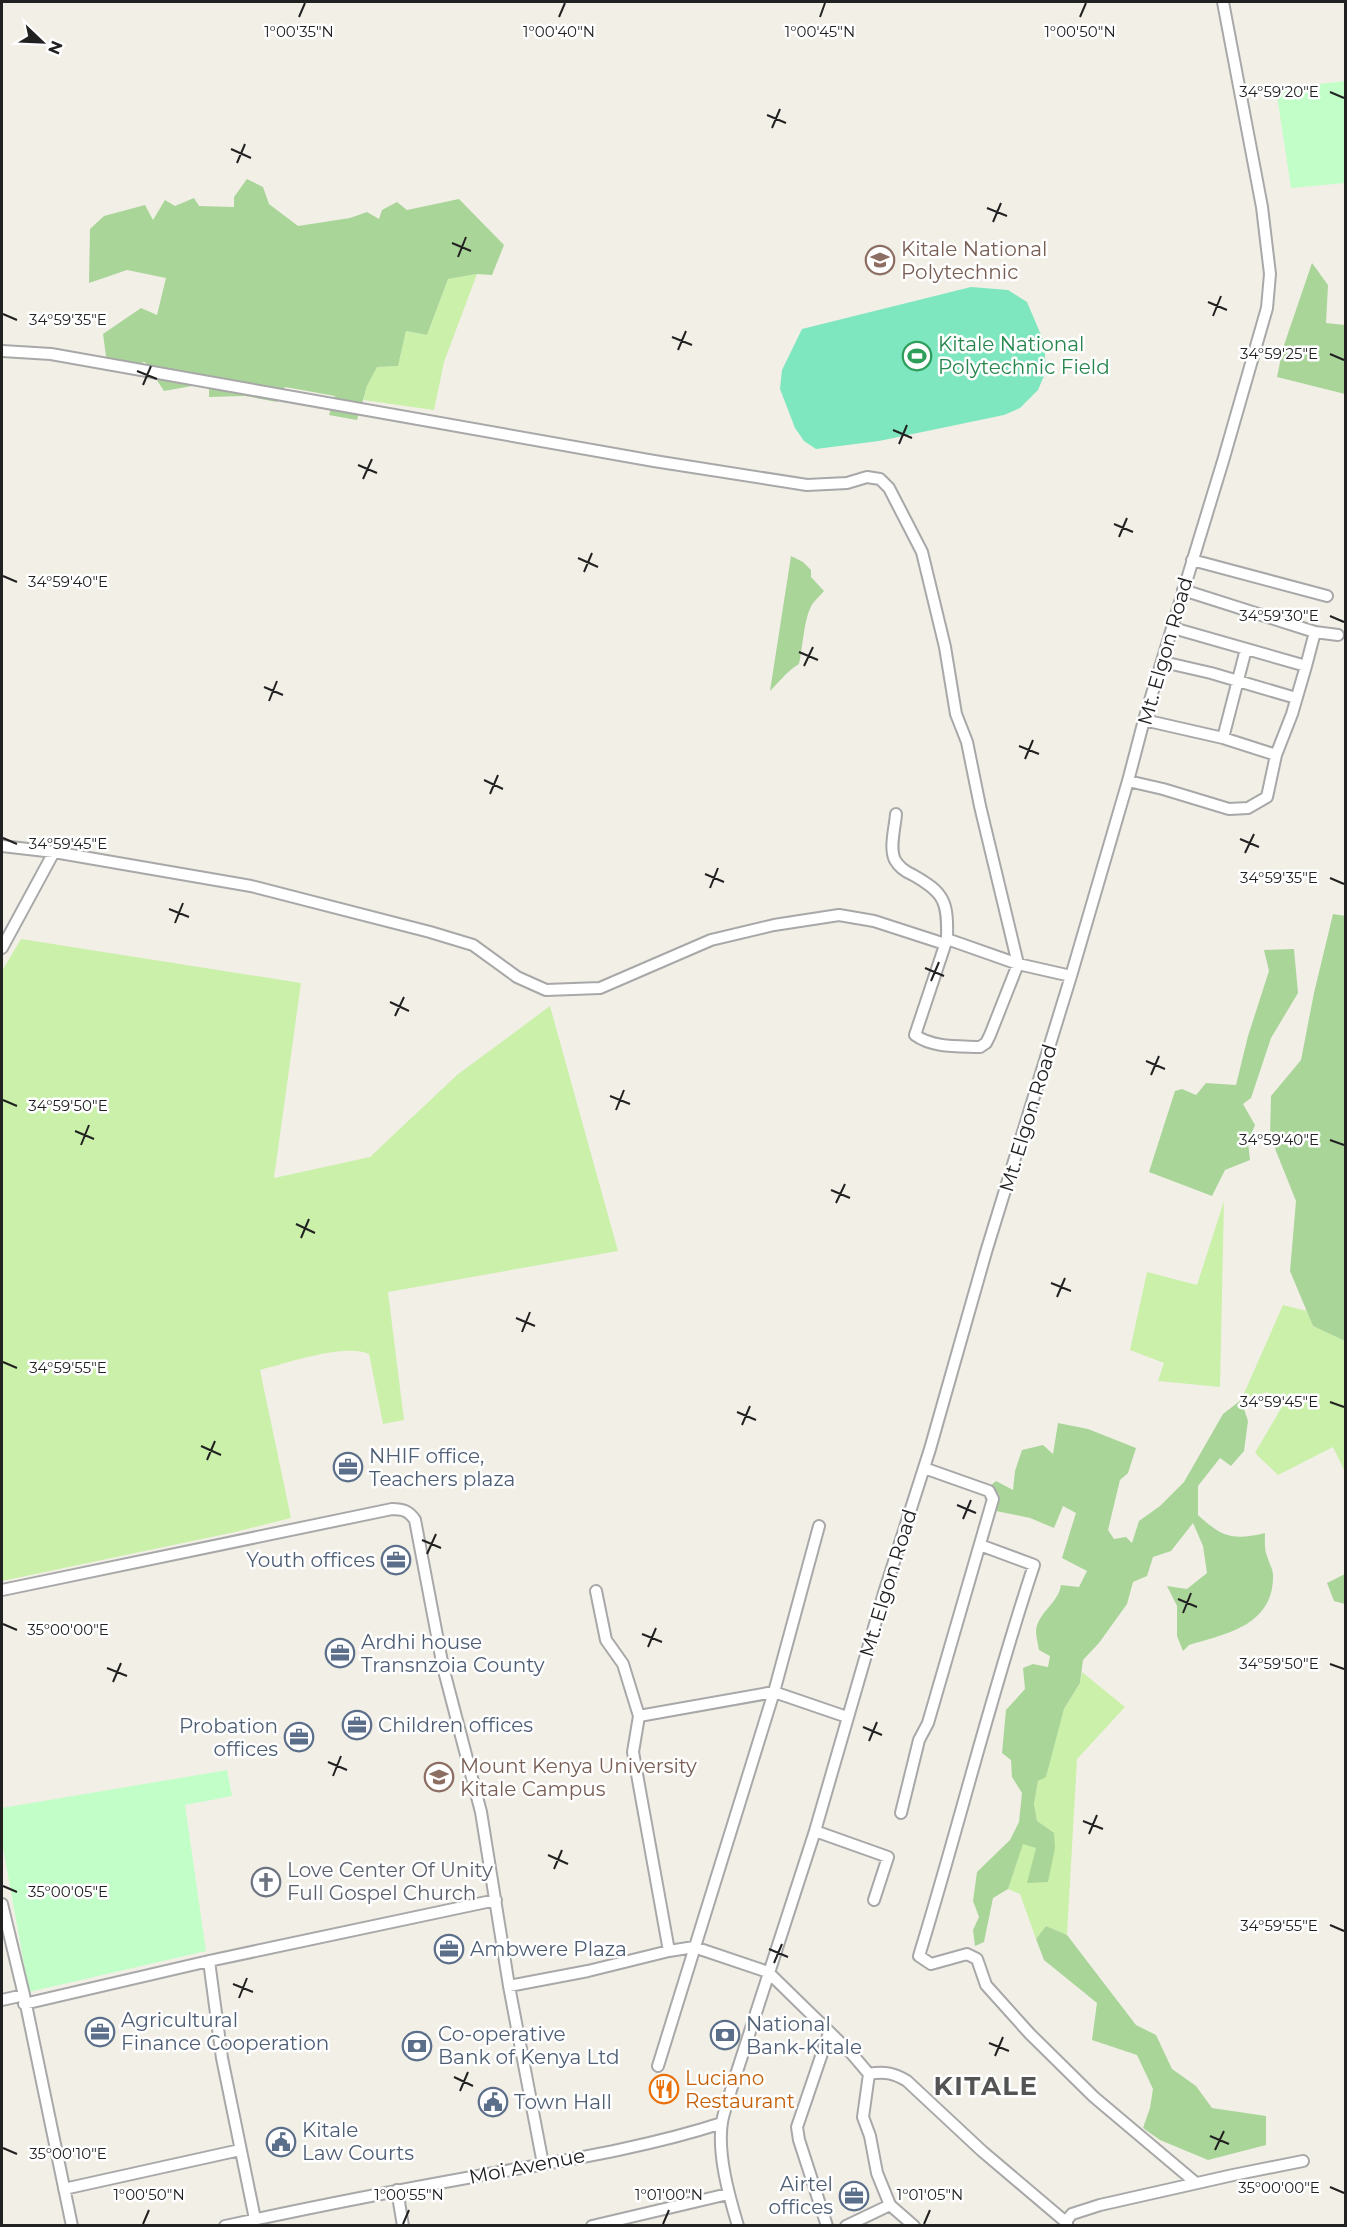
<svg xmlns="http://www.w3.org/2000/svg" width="1347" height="2227" viewBox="0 0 1347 2227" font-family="Montserrat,sans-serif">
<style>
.grass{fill:#cbf0aa}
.forest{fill:#a9d599}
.park{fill:#c2fec8}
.pitch{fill:#7fe7c0}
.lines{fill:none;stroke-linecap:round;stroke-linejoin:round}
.minor-casing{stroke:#a8a8a8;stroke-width:14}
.minor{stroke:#fff;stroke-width:10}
.ticks{fill:none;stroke:#212121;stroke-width:2}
.labels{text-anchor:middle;stroke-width:5;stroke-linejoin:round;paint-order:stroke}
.education-label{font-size:20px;fill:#785e54;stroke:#fff;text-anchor:start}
.leisure-label{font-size:20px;fill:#27864d;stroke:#fff;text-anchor:start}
.street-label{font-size:20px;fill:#212121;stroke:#fff}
.service-label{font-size:20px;fill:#4e5e75;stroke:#fff;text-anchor:start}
.worship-label{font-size:20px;fill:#5b616d;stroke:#fff;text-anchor:start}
.food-label{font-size:20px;fill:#c56008;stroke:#fff;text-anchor:start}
.district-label{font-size:26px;font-weight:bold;letter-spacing:1.5px;fill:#545454;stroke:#fff}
.ticks-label{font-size:15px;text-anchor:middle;fill:#212121;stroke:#fff;stroke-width:5;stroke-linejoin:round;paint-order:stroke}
</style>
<rect width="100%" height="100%" fill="#f2efe7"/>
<path class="grass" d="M477,274L444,362L434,410L363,400L367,386L377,367L398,366L406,331L427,335L448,279Z
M21,939L301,983L274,1178L370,1157L457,1075L550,1006L618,1251L388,1292L404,1420L383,1424L369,1354C345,1343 287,1363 260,1370L291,1518L235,1532L2,1581V971Z
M1224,1201L1220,1387L1158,1381L1164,1363L1130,1350L1147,1272L1197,1285Z
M1283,1305L1307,1311L1313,1326L1345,1341V1472L1333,1447L1278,1475L1255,1453L1283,1405L1267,1392L1241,1400Z
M1082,1672L1125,1707L1077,1759L1067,1935L1046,1926L1036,1939L1020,1894L1008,1889L1023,1843L1036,1848L1048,1881L1034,1804L1038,1781L1046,1776L1064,1709L1080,1683Z"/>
<path class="forest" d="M247,179L263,187L269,204L298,226L350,218L367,212L379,219L382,210L397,202L407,210L459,199L504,245L492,275L477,274L448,279L427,335L406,331L398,366L377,367L367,386L357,420L329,415L335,396L285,387L277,402L245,396L209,397V375L192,386L164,391L145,362L108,371L103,334L141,308L157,315L166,278L127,270L89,283L90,229L104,216L145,205L153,220L165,200L175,206L194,198L199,206L234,207V197Z
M1312,263L1328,285L1326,323L1345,325V394L1277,377L1283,348Z
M791,556L803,562L811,570V577L824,591C821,595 817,598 814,602C804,613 803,648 799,664C787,671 780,681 770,691Z
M1333,914L1346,916L1345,1341L1313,1326L1290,1271L1296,1201L1270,1136L1271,1096L1301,1060L1314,993Z
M1294,949L1298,993L1271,1038L1251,1098L1243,1104L1255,1125L1248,1142L1250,1160L1225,1170L1212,1196L1149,1172L1175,1091L1182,1089L1196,1095L1206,1083L1236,1085L1248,1036L1269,971L1264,950Z
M1241,1400L1248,1421L1244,1451L1231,1466L1220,1458L1198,1486V1515C1222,1537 1232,1541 1265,1533C1265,1540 1264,1549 1267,1556C1269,1563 1274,1571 1273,1578C1272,1626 1226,1634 1189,1645L1183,1651L1177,1636V1606L1167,1586L1187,1589L1207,1573L1203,1546L1193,1523L1171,1551L1153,1557L1147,1576L1133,1582L1127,1604L1099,1643L1083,1660L1080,1683L1064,1709L1046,1777L1038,1781L1034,1804L1037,1821L1054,1833L1055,1848L1048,1882L1027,1883L1036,1848L1023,1844L1008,1889L993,1898L984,1942L975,1946L973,1930L979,1917L973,1901L977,1872L1010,1840L1019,1822L1022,1793L1012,1777L1011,1760L1002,1753L1006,1710L1025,1689L1023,1668L1033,1664L1048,1667L1050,1656L1039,1650C1038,1644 1036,1637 1036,1631C1038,1612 1058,1604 1061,1585L1079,1587L1087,1571L1062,1558L1076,1513L1063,1506L1054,1528L1030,1518L996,1511L999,1494L990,1486L996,1481L1013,1490L1015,1471L1022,1450L1043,1445L1053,1454L1058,1423L1088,1429L1136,1448L1128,1473L1120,1480L1108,1530L1114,1539L1126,1537L1132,1543L1139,1521L1160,1506L1184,1482L1223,1414Z
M1345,1574V1604L1334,1601L1327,1583Z
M1046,1926L1067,1935L1136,2025L1156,2035L1172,2069L1196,2086L1212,2108L1266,2116V2145L1208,2160L1160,2140L1143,2128L1150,2108L1153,2089L1137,2055L1092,2040L1097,2003L1044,1960L1036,1939Z"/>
<path class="park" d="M1345,81V183L1291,188L1276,89Z
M227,1770L232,1796L185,1805L206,1951L29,1992L2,1842V1808Z"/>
<path class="pitch" d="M971,287L1008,290L1027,302L1044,342L1046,371L1038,390L1020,408L1004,415L879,441L816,449L804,441L795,428L780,389L782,370L802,329Z"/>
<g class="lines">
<g class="minor-casing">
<path id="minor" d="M2,351L51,354L654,461L807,485L847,483L867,477L880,479L889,488L922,552L945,647L956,714L967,742L980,806L1018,964L990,1035L986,1043L980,1047C958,1046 933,1048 915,1035L947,939
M1192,560L1327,596
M1183,590L1315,632L1338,635
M1163,662L1211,673L1296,698
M1306,666L1315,632
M1144,720L1223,738L1276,755
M1223,738L1246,649
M1128,781L1163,789L1229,809L1248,808L1267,797L1276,755L1292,714L1306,666L1173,628
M896,814C895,828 889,848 895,860C899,867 906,872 913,875C945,893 948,902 947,939L1018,964L1071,976
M2,846L54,852L251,886L430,932L473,945L517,977L546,990L600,988L711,940L774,925L839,915L874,921L945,944
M2,948L54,852
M980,1545L1034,1565C991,1694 959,1826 919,1956L931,1964L967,1954L977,1959L986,1985L1030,2034L1094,2097L1196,2183
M2,1590L392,1509C403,1509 409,1511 415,1520L443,1667L481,1812L509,1986L543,2164
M596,1591L606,1640L623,1664L639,1716
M901,1813L919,1740L928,1723L993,1499L989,1491L924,1468
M815,1831L888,1857L874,1900
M2,1904L24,1995L72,2226
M669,1951L633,1752L639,1716L774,1692L819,1526
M209,1961L222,2058L255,2219
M509,1986L588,1971L669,1951L694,1947L768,1972L852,2054L869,2074
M2,2000L24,1995
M24,2004L209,1961L496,1900
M658,2066L774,1692L847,1717
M869,2074C884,2071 894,2073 907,2081L982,2151L1067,2223
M869,2074L863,2117L870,2136L877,2173L890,2205L914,2226
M64,2189L240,2150
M397,2190L403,2226
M225,2226C307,2208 389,2192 472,2177C554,2162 642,2149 722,2123
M592,2226L728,2194
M738,2226C729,2196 717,2154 722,2122C724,2111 728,2101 731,2090L815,1831L884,1593L930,1449L986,1252L1071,976L1128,781L1144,720L1223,461L1267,308L1270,274L1262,207L1223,2
M827,2226L799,2140L797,2127L829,2033
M846,2226L890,2205
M1067,2226V2220L1072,2214L1100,2205L1233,2175L1303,2161"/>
</g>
<use href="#minor" class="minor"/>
</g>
<path class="ticks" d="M299,17L305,3M559,17L565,3M820,17L825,3M1080,17L1086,3M1330,92L1344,98M767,115L786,123M772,128L780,109M231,149L251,158M237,163L245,144M987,208L1007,216M993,222L1001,203M452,243L471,251M458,257L466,237M1208,302L1227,310M3,314L17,320M1213,316L1221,296M672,337L692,345M678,350L686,331M1330,354L1344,360M137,371L157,379M143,385L151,366M893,430L912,438M899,444L907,425M358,465L377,473M363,479L372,459M1114,524L1133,532M1119,537L1127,518M578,558L598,567M584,572L592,553M3,576L17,582M1330,616L1344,622M799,652L818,660M804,666L813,647M264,687L283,695M269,701L277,681M1019,746L1039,754M1025,759L1033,740M484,780L503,789M490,794L498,775M3,838L17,844M1240,839L1259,847M1245,853L1254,834M705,874L724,882M1330,878L1344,884M710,888L718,868M169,909L189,917M175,923L183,903M925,968L944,976M931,981L939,962M390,1002L409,1011M395,1016L404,997M1146,1061L1165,1069M1151,1075L1159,1056M610,1096L630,1104M3,1100L17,1106M616,1110L624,1090M75,1131L94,1139M1330,1140L1344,1145M81,1145L89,1125M831,1190L850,1198M836,1203L845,1184M296,1224L315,1233M301,1238L309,1219M1051,1283L1071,1291M1057,1297L1065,1278M516,1318L535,1326M522,1332L530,1312M3,1362L17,1368M1330,1402L1344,1407M737,1412L756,1420M742,1425L750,1406M201,1446L221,1455M207,1460L215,1441M957,1505L976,1513M963,1519L971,1500M422,1540L441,1548M427,1554L436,1534M1178,1599L1197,1607M1183,1613L1191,1593M3,1624L17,1630M642,1634L662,1642M648,1647L656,1628M1330,1664L1344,1669M107,1668L127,1676M113,1682L121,1663M863,1727L882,1735M869,1741L877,1722M328,1762L347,1770M333,1776L341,1756M1083,1821L1103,1829M1089,1834L1097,1815M548,1855L568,1864M554,1869L562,1850M3,1886L17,1892M1330,1925L1344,1931M769,1949L788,1957M774,1963L782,1944M233,1984L253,1992M239,1998L247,1978M989,2043L1009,2051M995,2056L1003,2037M454,2077L473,2086M460,2091L468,2072M1210,2136L1229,2144M3,2148L17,2154M1215,2150L1224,2131M1330,2187L1344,2193M143,2224L149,2210M403,2224L409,2210M663,2224L669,2210M924,2224L930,2210"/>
<defs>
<g id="university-ring" transform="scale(1.5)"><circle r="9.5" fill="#fff" stroke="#8d6e63" stroke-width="1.5"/><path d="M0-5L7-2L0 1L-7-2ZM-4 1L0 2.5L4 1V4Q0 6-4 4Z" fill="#8d6e63"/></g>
<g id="stadium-ring" transform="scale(1.5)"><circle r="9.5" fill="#fff" stroke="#2e9e5b" stroke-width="1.5"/><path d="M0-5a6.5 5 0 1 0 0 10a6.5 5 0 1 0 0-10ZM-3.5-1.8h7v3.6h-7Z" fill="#2e9e5b"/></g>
<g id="office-ring" transform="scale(1.5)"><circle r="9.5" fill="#fff" stroke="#5c6f8a" stroke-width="1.5"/><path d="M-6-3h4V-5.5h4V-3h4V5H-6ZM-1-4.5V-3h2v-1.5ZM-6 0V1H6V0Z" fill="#5c6f8a"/></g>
<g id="church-ring" transform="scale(1.5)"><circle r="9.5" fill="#fff" stroke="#6b7280" stroke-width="1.5"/><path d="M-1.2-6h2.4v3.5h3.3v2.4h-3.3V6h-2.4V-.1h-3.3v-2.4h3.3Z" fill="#6b7280"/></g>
<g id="bank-ring" transform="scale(1.5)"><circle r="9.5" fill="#fff" stroke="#5c6f8a" stroke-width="1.5"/><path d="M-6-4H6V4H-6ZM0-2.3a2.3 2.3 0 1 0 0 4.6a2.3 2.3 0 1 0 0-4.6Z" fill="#5c6f8a"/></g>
<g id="restaurant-ring" transform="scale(1.5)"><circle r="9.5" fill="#fff" stroke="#e8710a" stroke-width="1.5"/><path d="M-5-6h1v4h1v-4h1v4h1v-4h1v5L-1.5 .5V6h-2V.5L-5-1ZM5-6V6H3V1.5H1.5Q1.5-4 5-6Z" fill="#e8710a"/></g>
<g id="civic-ring" transform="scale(1.5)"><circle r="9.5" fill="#fff" stroke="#5c6f8a" stroke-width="1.5"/><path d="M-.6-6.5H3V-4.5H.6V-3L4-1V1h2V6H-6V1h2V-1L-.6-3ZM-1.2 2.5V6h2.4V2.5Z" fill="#5c6f8a"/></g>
</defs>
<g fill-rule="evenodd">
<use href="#university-ring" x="880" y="260"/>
<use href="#stadium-ring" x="917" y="356"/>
<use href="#office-ring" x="348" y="1467"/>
<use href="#office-ring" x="396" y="1560"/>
<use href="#office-ring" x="340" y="1653"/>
<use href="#office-ring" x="357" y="1725"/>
<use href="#office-ring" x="299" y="1737"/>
<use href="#university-ring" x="439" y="1777"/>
<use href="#church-ring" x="266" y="1882"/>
<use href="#office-ring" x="449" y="1949"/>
<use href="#office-ring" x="100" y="2032"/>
<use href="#bank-ring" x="725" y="2035"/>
<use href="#bank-ring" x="417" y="2046"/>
<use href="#restaurant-ring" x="664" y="2089"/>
<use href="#civic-ring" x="493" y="2102"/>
<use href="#civic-ring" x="281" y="2142"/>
<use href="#office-ring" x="854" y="2196"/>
</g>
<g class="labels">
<g class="education-label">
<text x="901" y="256">Kitale National<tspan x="901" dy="23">Polytechnic</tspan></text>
<text x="460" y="1773">Mount Kenya University<tspan x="460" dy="23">Kitale Campus</tspan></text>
</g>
<g class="leisure-label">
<text x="938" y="351">Kitale National<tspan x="938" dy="23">Polytechnic Field</tspan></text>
</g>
<g class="street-label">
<text transform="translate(1165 651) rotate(-74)" y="7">Mt. Elgon Road</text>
<text transform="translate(1028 1118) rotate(-73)" y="7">Mt. Elgon Road</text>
<text transform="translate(888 1583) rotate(-73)" y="7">Mt. Elgon Road</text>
<text transform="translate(527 2166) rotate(-11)" y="7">Moi Avenue</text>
</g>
<g class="service-label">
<text x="369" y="1463">NHIF office,<tspan x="369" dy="23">Teachers plaza</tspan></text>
<text x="375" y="1567" text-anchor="end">Youth offices</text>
<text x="361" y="1649">Ardhi house<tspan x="361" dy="23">Transnzoia County</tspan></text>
<text x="378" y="1732">Children offices</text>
<text x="278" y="1733" text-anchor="end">Probation<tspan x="278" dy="23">offices</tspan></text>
<text x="470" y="1956">Ambwere Plaza</text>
<text x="121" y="2027">Agricultural<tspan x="121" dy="23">Finance Cooperation</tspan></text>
<text x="746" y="2031">National<tspan x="746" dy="23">Bank-Kitale</tspan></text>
<text x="438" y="2041">Co-operative<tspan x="438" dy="23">Bank of Kenya Ltd</tspan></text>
<text x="514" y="2109">Town Hall</text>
<text x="302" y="2137">Kitale<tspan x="302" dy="23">Law Courts</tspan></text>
<text x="833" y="2191" text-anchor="end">Airtel<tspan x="833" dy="23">offices</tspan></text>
</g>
<g class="worship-label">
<text x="287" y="1877">Love Center Of Unity<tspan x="287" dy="23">Full Gospel Church</tspan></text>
</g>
<g class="food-label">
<text x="685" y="2085">Luciano<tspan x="685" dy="23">Restaurant</tspan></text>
</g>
<g class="district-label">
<text x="986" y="2095">KITALE</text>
</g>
</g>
<g class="ticks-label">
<text x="299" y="37">1°00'35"N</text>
<text x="559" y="37">1°00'40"N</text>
<text x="820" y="37">1°00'45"N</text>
<text x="1080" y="37">1°00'50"N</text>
<text x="1279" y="97">34°59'20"E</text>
<text x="68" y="325">34°59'35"E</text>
<text x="1279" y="359">34°59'25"E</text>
<text x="68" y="587">34°59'40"E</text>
<text x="1279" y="621">34°59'30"E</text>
<text x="68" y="849">34°59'45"E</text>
<text x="1279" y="883">34°59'35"E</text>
<text x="68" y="1111">34°59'50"E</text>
<text x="1279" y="1145">34°59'40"E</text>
<text x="68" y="1373">34°59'55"E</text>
<text x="1279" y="1407">34°59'45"E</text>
<text x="68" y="1635">35°00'00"E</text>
<text x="1279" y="1669">34°59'50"E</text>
<text x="68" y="1897">35°00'05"E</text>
<text x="1279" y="1931">34°59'55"E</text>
<text x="68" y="2159">35°00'10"E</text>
<text x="1279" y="2193">35°00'00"E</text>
<text x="149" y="2200">1°00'50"N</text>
<text x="409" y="2200">1°00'55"N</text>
<text x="669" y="2200">1°01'00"N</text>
<text x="930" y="2200">1°01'05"N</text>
</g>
<rect width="1347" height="2227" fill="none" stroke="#212121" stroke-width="6"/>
<g transform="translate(42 42) rotate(113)" stroke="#ffffff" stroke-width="4.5" paint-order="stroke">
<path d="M0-4.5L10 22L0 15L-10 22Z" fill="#212121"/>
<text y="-9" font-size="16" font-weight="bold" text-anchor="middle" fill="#212121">N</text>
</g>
</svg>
